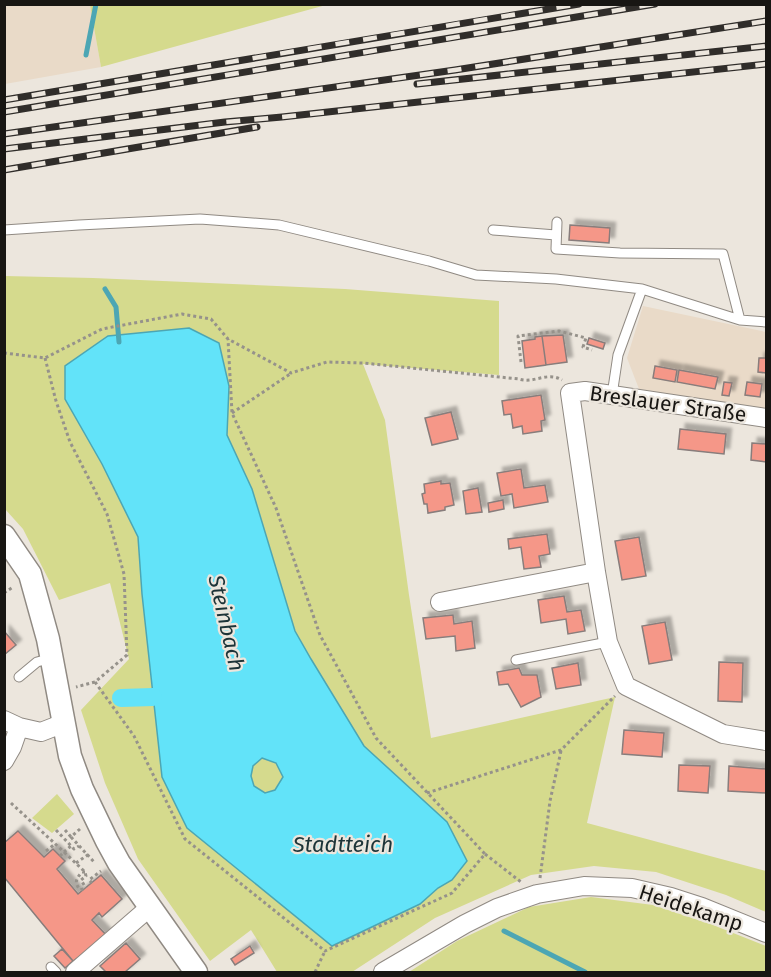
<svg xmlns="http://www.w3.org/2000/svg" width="771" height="977" viewBox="0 0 771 977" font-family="'Fira Sans',sans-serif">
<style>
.commercial{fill:#e9dac8}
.green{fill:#d5da8d;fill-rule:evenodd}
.water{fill:#62e3f9;stroke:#4ca6b4;stroke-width:1.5;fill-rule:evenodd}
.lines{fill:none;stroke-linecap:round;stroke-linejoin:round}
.stream{stroke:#4ca6b4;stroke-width:5}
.canal{stroke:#62e3f9;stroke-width:18}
.building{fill:#f59788;stroke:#887d7b;stroke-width:1.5;filter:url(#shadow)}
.service-casing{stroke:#908a83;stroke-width:11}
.minor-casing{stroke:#908a83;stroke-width:20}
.tertiary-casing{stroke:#908a83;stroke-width:25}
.path{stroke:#96928b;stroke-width:3;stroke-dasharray:3 3;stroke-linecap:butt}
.service{stroke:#fff;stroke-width:9}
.minor{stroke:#fff;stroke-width:18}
.tertiary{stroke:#fff;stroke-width:22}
.rail-casing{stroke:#302d2a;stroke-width:7}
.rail{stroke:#ece6dd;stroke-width:4.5;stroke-dasharray:14;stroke-linecap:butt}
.labels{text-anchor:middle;stroke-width:4.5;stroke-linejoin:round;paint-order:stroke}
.street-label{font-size:21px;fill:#181613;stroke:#ece6dd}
.water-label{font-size:22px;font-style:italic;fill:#1d3438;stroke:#ece6dd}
</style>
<defs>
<filter id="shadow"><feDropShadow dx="5.5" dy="-5.5" stdDeviation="1.5" flood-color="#0004"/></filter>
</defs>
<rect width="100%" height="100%" fill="#ece6dd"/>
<path class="commercial" d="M5,5H90L101,67L5,84Z
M643,306L766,332V412L639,389L627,358Z"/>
<path class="green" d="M90,5V4L326,5L101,67Z
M5,276L93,278L345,289L499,301V375L363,364L385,420L409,595L431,738L615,697L587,823L766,871V912L726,895L656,872L594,866L531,875L435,918L352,972H277L251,930L210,961L138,859L105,783L81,710L129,659L110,583L59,600L23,529L5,509ZM108,336L229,386L227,435L252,489L295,631L311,659L364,746L447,822L452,880L438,888L420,904L162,777L142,594L138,537L102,464L65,399L89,350Z
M262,758L276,763L283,778L275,790L265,793L254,786L251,776L253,766Z
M57,794L74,814L52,833L32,818Z
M591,897L653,905L713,925L766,946V972H409L457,941L529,907Z"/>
<path class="water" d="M189,328L219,343L229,386L227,435L252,489L295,631L311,659L364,746L447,822L467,861L452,880L438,888L420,904L332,946L187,828L162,777L142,594L138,537L102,464L65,399V366L108,336ZM262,758L276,763L283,777L275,790L265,793L254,786L251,776L253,766Z"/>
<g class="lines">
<path class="stream" d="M86,55L96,4
M105,289L116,307L119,342
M504,931L585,972"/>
<path class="canal" d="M121,698L153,697"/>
</g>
<path class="building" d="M570,225L610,228L609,243L569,240Z
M563,335L567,362L546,365L542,336Z
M542,336L546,365L525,368L522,341L535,339V337Z
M589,338L605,343L603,349L587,344Z
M759,358H766V373L758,372Z
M655,366L677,370L675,382L653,378Z
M679,370L718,377L715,389L677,382Z
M724,382L732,383L729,396L722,395Z
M747,382L762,384L760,397L745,395Z
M541,395L545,420L541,421L542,431L523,434L522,426L513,428L511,414L504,415L502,401Z
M451,412L458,439L432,445L425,418Z
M680,429L726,434L724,454L678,449Z
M752,443L766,444V462L751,460Z
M521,469L524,488L545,485L548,502L514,508L512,494L501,496L497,473Z
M441,481V484L450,483L454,505L445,507V510L428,513L427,504H424L422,494L425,493L424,484Z
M478,488L482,512L466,514L463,491Z
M503,500L504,509L489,512L488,503Z
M547,534L550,554L539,556L541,567L524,569L521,547L509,549L508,539Z
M639,537L646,576L622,580L615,541Z
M564,596L567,612L581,610L585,631L568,634L566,619L541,623L538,600Z
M453,615L454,624L472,621L475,648L456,651L455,636L426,639L423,618Z
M665,622L672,660L649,664L642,626Z
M4,631L16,645L4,655Z
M719,662L743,663L742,702L718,701Z
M578,663L581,685L556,689L552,668Z
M519,668L522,675H537L541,697L521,707L508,684L499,685L497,672Z
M624,730L664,733L662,757L622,754Z
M679,765L710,766L708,793L678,791Z
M729,766L766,769V793L728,791Z
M18,831L44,857L53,849L65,861L57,869L78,894L101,875L122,899L102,917L99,913L92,920L108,937L73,961L4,877V843Z
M126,943L140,959L125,972H106L100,966Z
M250,946L254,953L235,965L231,959Z
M62,949L73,961L65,968L54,956Z"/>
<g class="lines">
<g class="service-casing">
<path id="service" d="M557,222L556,249L620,253L723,254L740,320L766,322
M4,230L79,225L200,219L279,225L429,261L476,275L556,279L642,289L740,320
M493,230L556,235
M612,395L618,355L642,289
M516,660L608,642
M19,677L37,662L52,658
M51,967L56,972"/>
</g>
<g class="minor-casing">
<path id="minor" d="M766,418L612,395L585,391L570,393L596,572L608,642L626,686L723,734L766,741
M440,602L596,572
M4,720L19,727L41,732L64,723
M4,761L12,747L19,727
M75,972L150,907
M383,972L465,924L497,908L537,894L584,886L632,888L671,897L702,907L766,933"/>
</g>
<g class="tertiary-casing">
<path id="tertiary" d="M4,536L30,574L48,639L70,756L82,789L107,841L119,863L196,972"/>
</g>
<path class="path" d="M4,353L45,358L102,329L182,314L211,319L228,339L291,373L327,362L363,363L519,379C534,384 547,371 562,380
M45,358L56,401L70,442L107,514L124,574L127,655L95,682L76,687
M521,362L518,336L559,331L586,338L583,347L592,350
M232,413L290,374
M4,593L13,587
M95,682L134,736L185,839L325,951L452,893L485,854L376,738L320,635L276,508L232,413L228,339
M427,793L561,750L615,696
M11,803L64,852L71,846
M80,829L71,837L95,863
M56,830L74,849L79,846
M65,830L71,837
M46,851L55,844
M485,854L521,882
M60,856L64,852L85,872L86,876L81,880L86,888
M76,863L89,854
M85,872H82C76,879 74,882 80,890L86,888
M540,878L550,801L561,751
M92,883L89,880L101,871
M315,972L325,951"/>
<use href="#service" class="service"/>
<use href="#minor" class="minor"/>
<use href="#tertiary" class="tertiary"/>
<g class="rail-casing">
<path id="rail" d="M417,84L766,46
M4,100C196,68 388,35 579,4
M4,112L655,4
M4,134L455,70L766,21
M4,149L225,122L282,117L766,64
M4,170L257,127"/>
</g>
<use href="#rail" class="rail"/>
</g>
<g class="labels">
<g class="street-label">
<text transform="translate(668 404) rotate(8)" y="7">Breslauer Straße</text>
<text transform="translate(691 908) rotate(18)" y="7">Heidekamp</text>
</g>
<g class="water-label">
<text transform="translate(227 623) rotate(77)" y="8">Steinbach</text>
<text x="343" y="852">Stadtteich</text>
</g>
</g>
<rect width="771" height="977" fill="none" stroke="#181613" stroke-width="12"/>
</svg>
